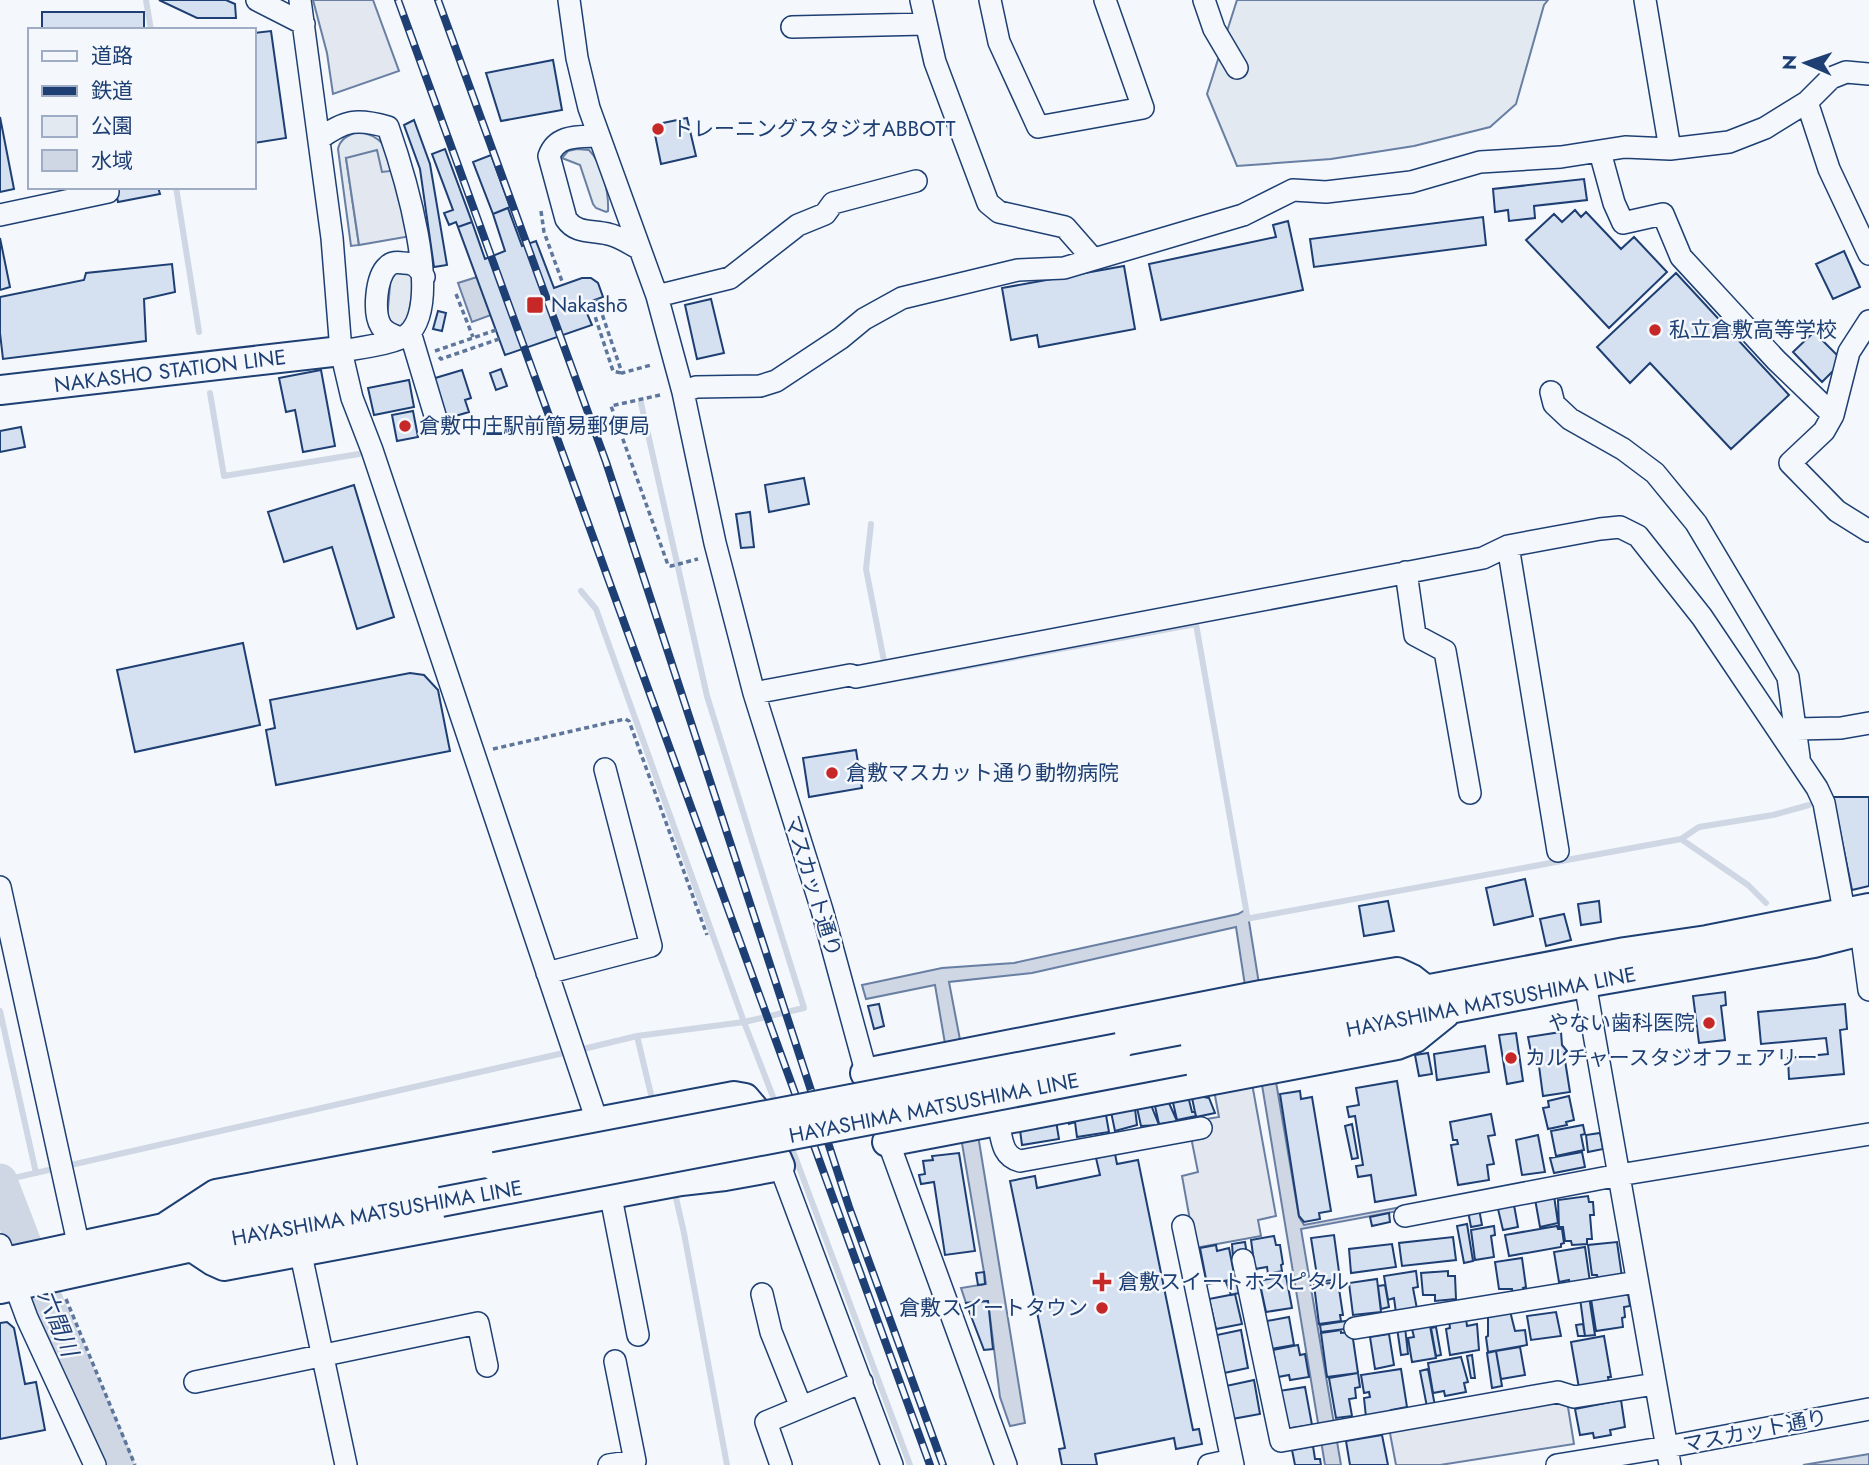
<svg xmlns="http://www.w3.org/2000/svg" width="1869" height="1465" viewBox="0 0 1869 1465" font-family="Jost,'Noto Sans JP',sans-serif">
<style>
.green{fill:#e3e9f0;stroke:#687fa3;stroke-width:2}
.parking{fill:#e3e8f0;stroke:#687fa3;stroke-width:2}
.water{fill:#cfd7e4;stroke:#687fa3;stroke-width:2}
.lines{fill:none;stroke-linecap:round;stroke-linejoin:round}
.stream{stroke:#cfd7e4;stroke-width:6}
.river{stroke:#cfd7e4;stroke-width:35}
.building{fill:#d5e0f0;stroke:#1d3f73;stroke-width:2}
.minor-casing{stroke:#1d3f73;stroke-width:24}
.major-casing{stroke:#1d3f73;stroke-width:32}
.path{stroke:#5e769c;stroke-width:3.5;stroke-dasharray:5 3.5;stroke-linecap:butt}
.minor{stroke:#f4f7fb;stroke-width:21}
.major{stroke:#f4f7fb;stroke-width:28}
.rail-casing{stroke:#1d3f73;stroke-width:8}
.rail{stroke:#f4f7fb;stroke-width:5;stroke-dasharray:16;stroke-linecap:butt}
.major-bridge-casing{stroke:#1d3f73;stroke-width:32;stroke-linecap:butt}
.major-bridge{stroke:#f4f7fb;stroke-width:28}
.poi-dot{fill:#c62828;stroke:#f4f7fb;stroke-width:2.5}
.labels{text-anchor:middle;stroke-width:5;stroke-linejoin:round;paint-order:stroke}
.poi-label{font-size:21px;fill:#1d3f73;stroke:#f4f7fb;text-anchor:start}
.street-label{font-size:21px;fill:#1d3f73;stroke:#f4f7fb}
.water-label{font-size:23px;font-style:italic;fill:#1d3f73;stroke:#f4f7fb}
</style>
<rect width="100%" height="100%" fill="#f4f7fb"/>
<path class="green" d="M1237,0H1548L1544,5L1516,104L1490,127L1414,146L1331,159L1237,166L1207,94Z
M359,132C382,135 389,151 399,170L382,173L346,158L359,245L351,246L338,149C340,139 350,134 359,132Z
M577,149L589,150C602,163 609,192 608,211L606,212L596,208L593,204L580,165L562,158L568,151Z
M408,271L415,280L407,322L406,325L397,328L387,319L391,275L393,272Z"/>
<path class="parking" d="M313,0H373L399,71L333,94L327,53Z
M377,150L382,172L399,170L411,236L359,245L346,158Z
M1251,1078L1276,1216L1258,1220L1261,1236L1195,1248L1182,1176L1198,1172L1188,1122L1219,1117L1213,1085Z
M1567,1401L1574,1444L1440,1465H1396L1389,1428Z"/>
<path class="water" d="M477,277L491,315L472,322L458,283Z
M1247,909L1260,990L1246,992L1236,927L1032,973L949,982L977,1129L1025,1423L1010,1426L1000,1397L988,1301L966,1303L961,1288L986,1284L935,985L866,999L862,985L942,968L1014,963L1238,914Z
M1275,1076L1299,1217L1304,1225L1608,1169V1172L1301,1229L1341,1465H1325L1261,1079Z
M1869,1454V1465H1803Z"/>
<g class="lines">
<path class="stream" d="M146,0L151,30
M176,187L199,332
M210,393L224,476L359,454
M871,524L866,569L885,666
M581,591L596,609L744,1022L804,1008L707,696L641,403
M909,677L1196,624L1247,915
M1681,839L1699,827L1773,815L1809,805
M1240,920L1681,839L1748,885L1766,903
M0,1011L36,1173
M637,1036L653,1103
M579,1050L637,1036L744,1022L777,1107
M790,1143L910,1465
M0,1181L568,1052
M674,1189L684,1233L727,1465"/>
<path class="river" d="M0,1181L49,1309L117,1465"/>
</g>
<path class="building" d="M159,0H226L235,4L236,18H197Z
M42,12H144V30H42Z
M271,31L286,138L254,143V33Z
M553,60L562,110L501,121L486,73Z
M0,117L14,189L0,192Z
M687,118L696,156L661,164L653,125Z
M414,120L430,164L447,265L434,267L420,169L404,125Z
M445,149L472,222L458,227L456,222L449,225L444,213L453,210L432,154Z
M491,155L510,207L493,214L473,162Z
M1584,179L1587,200L1534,206L1535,218L1509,221L1508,210L1495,212L1493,189Z
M115,187H158L160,194L118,202Z
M508,208L522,246L536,241L554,288L582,278H591L598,283L603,297L583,304L592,325L505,355L458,227L472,222L485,259L505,251L493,214Z
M1575,210L1581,217L1586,212L1621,249L1634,237L1667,272L1609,328L1526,240L1554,214L1562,222Z
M1483,217L1486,245L1314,267L1310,239Z
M1288,221L1303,290L1161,320L1149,264L1276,237L1273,225Z
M0,238L10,287L0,290Z
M1844,251L1860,287L1833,299L1816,264Z
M172,264L175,292L144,299L146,341L3,359L0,333V297L84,280L86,273Z
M1124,266L1135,329L1039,347L1037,335L1011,340L1002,288Z
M1676,273L1789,395L1731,449L1650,363L1630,383L1597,347Z
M711,299L724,353L697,359L685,305Z
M438,311L446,313L442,331L433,329Z
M1814,332L1843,361L1822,382L1793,352Z
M501,369L507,386L496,390L490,373Z
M321,370L335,446L303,452L295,410L286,412L279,378Z
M462,370L471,398L465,400L469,412L445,419L432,379Z
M409,380L414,407L374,415L368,388Z
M413,411L418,437L397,441L392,415Z
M21,427L25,447L0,452V431Z
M804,478L809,504L769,512L765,485Z
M354,485L394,617L357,629L332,547L284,562L268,512Z
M750,512L754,547L741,548L736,514Z
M243,643L260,725L135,752L117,670Z
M410,673L424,675L438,690L450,751L276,785L266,730L275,728L270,700Z
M856,750L862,788L809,797L803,758Z
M1833,797H1869V886L1852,890Z
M1525,879L1533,916L1494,925L1486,888Z
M1388,901L1394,931L1364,936L1359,906Z
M1599,901L1601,922L1581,925L1578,904Z
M1564,914L1571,940L1546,946L1540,919Z
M1725,992L1726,1005L1721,1006L1725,1040L1699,1043L1693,996Z
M879,1004L884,1026L874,1029L868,1006Z
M1845,1004L1847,1029L1840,1030L1844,1074L1789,1079L1788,1058L1828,1054L1826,1038L1761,1044L1758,1012Z
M1561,1032L1562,1045L1567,1051L1564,1054L1570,1092L1543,1096L1537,1051L1531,1052L1528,1037Z
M1516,1033L1523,1081L1507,1084L1499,1035Z
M1485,1046L1489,1072L1437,1080L1434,1054Z
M1428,1053L1432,1074L1419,1076L1415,1055Z
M1397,1081L1416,1195L1375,1202L1371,1175L1358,1177L1356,1166L1363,1165L1355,1116L1349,1117L1347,1107L1359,1105L1356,1088Z
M1202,1090L1203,1097L1209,1098L1215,1113L1196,1117L1191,1093Z
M1300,1091L1301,1099L1312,1097L1331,1211L1319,1213L1320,1219L1304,1222L1299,1216L1280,1094Z
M1188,1096L1192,1112H1195L1196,1116L1177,1120L1172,1098Z
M1569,1096L1574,1120L1566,1122L1567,1125L1548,1129L1543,1108L1549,1107L1548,1101Z
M1136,1103L1151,1105L1159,1125L1141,1126Z
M1169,1103L1177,1121L1159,1124L1155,1106Z
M1131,1105L1133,1110L1135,1109L1137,1125L1115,1131L1110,1107Z
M1067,1113L1106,1115L1109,1132L1077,1137L1075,1122L1069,1124Z
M1491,1114L1495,1135L1488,1136L1494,1164L1487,1165L1489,1180L1458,1185L1451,1145L1458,1144L1457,1140H1453L1450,1122Z
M1055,1115L1059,1139L1022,1145L1020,1130Z
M1352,1124L1358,1158L1352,1159L1345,1126Z
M1583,1125L1585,1134L1581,1135L1584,1150L1556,1156L1551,1131Z
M1600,1133L1603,1149L1588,1152L1586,1135Z
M1538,1135L1545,1172L1522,1175L1516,1140Z
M1582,1152L1585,1167L1554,1173L1550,1158Z
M959,1153L975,1251L945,1255L934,1182L921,1184L919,1175L925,1174L923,1161L933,1160L932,1156Z
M1115,1154L1117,1164L1138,1160L1193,1430L1199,1429L1202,1444L1176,1449L1174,1438L1095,1454L1097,1465H1062L1059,1449L1065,1448L1010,1181L1035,1176L1037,1188L1100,1175L1096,1158Z
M1554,1196L1558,1223L1540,1227L1535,1199Z
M1588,1196L1589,1202H1593L1594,1215H1590L1592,1239H1587V1244L1572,1245L1571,1241H1565L1563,1227H1559L1558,1200Z
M1514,1205L1518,1227L1503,1230L1498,1209Z
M1479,1209L1482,1225L1471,1227L1468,1211Z
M1389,1213L1390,1222L1372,1226L1370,1217Z
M1467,1224L1473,1261L1464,1263L1457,1226Z
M1494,1226L1495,1235L1491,1236L1494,1257L1475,1260L1471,1230Z
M1557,1226L1558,1229H1562L1564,1243L1561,1244V1247L1509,1256L1505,1235Z
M1334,1235L1340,1279L1318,1282L1311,1238Z
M1274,1236L1276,1245H1280L1283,1264L1281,1265L1282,1271L1268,1274L1267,1267L1255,1269L1251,1240Z
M1453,1237L1456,1260L1402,1266L1399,1243Z
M1245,1242L1247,1255L1233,1257L1232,1244Z
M1617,1242L1622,1277L1598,1280L1597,1275H1592L1588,1245Z
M1392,1244L1396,1267L1351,1273L1349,1249Z
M1216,1245L1217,1251L1229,1248L1235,1279L1207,1284L1200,1248Z
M1585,1247L1590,1282L1570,1285L1569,1280L1559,1282L1554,1252Z
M1522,1258L1526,1287L1523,1288L1525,1295L1513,1296L1512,1289H1499L1495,1262Z
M1416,1271L1418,1287L1413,1288L1417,1309L1396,1313L1394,1298L1388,1300L1384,1276Z
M1448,1271V1276H1455L1456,1299L1435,1301V1295H1423L1421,1273Z
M984,1272L985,1284L978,1285L976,1273Z
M1286,1276L1292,1308L1266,1312L1260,1284L1263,1283V1280Z
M1240,1279L1243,1292L1231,1295L1226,1282Z
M1377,1279L1381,1312L1353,1315L1349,1283Z
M1338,1282L1343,1315H1340L1341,1321L1319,1324L1314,1285Z
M1385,1285L1389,1307L1381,1309L1378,1286Z
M1623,1290L1624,1295L1628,1294L1630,1306L1624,1307L1625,1317L1622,1318L1623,1327L1596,1331L1591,1299Z
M1235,1294L1242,1324L1216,1329L1209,1299Z
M1589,1296L1595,1335L1585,1336L1580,1298Z
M988,1301L993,1349L984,1350L966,1303Z
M1510,1311L1515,1331L1525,1330L1527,1345L1488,1352L1486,1337L1488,1336V1317Z
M1556,1312L1561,1336L1531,1340L1527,1316Z
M1289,1317L1294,1345L1271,1349L1267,1321Z
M1466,1318L1467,1326L1477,1324L1479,1350L1450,1355L1446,1329L1450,1328L1449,1321Z
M1352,1320L1353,1328L1321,1332L1320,1325Z
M7,1322L14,1328L25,1384L36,1382L45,1430L0,1439V1323Z
M1583,1324L1585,1336H1578L1576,1325Z
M1430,1326L1436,1358L1412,1362L1408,1338L1414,1337L1412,1329Z
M1405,1327L1408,1354L1401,1355L1397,1328Z
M1436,1327L1441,1355L1436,1356L1431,1328Z
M1241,1330L1248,1368L1224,1373L1217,1335Z
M1341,1330V1333L1352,1332L1358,1373L1327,1377L1321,1333Z
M1389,1334L1394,1365L1375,1369L1370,1337Z
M1604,1336L1611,1377H1608L1609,1383L1579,1388L1571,1342Z
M1298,1345L1300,1355L1305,1354L1309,1377L1290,1380L1289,1375L1278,1377L1273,1350Z
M1520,1347L1525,1375L1501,1379L1496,1351Z
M1496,1351L1502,1386L1492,1388L1487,1353Z
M1472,1355L1475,1378H1471L1467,1356Z
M1461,1357L1468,1382L1464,1383L1466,1392L1445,1396L1444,1391L1433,1393L1428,1363Z
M1401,1369L1407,1407L1391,1410V1413L1366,1417L1364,1398L1370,1397L1369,1392L1364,1393L1361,1375Z
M1428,1369L1435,1406L1427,1407L1420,1371Z
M1358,1373L1360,1387L1355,1388L1356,1398L1349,1399L1352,1416L1336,1418L1329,1378Z
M1254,1380L1260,1414L1232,1419L1226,1386Z
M1305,1387L1312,1425L1285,1429L1279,1391Z
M1621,1400L1625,1427L1610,1430L1611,1435L1594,1438L1593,1433L1580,1435L1575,1409Z
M1382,1435L1388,1465H1350L1346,1441Z
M1313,1446L1315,1459H1320L1321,1465H1295L1292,1450Z"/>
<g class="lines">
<g class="minor-casing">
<path id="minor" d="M257,0L304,24
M300,0L332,238L341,351L352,398L372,450L597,1121L600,1136
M569,0L577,58L589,108L657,296L683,392L715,543L754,693L822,910L870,1086
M921,0L935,62L988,203L999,212L1065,227L1093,259
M990,0L999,42L1038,127L1143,108L1105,0
M1204,0L1214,29L1237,68
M1645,0L1670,149
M792,27L925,24
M1807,102L1829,169L1869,254
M599,136C579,137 557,134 549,156L566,219C576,234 592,230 608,234C619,236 630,244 640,249
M319,139C345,120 357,118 388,127C402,167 445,302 408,334C396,344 357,348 341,351
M1600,152L1614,203L1623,223L1663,214L1681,257L1776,360L1833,415L1849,352L1869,321
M0,215L108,192
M657,296L730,278L798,225L825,214L833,203L916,181
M410,332L437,422
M400,338C393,335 385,333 381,326C373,313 376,277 387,267C391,262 397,262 403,263C415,263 418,267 424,277
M683,392L696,387L760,386L776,381L841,338L864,319L902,298L1018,270L1064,268L1243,215L1293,190L1326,192L1411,182L1480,162L1561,157L1625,147L1670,149L1729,142L1765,128L1807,102L1831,78L1846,72L1869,74
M1551,392L1554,404L1570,419L1623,449L1655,473L1696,523L1788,677L1799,757
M1833,415L1824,431L1790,463L1837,511L1869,531
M1508,546L1558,851
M1406,572L1415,635L1445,651L1470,793
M754,693L850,675L856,677L1483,558L1508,546L1600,529L1620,527L1638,536L1702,617L1817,788L1824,803L1847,927
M1796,729L1841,728L1869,723
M0,887L82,1261
M1859,916L1869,990
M547,973L651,946L605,769
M1585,983L1670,1465
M998,1121C1002,1138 1001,1156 1020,1161L1201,1128
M884,1130L1006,1465
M780,1166L892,1465
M608,1182L638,1335
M1405,1216L1619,1175L1869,1134
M1183,1226L1233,1465
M0,1245L27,1318L95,1465
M300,1250L346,1465
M1243,1260L1281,1441L1558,1392L1574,1397L1655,1384
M762,1294L771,1332L801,1407
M1355,1328L1637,1282
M195,1382L478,1323L487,1366
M609,1465L635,1461L615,1361
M781,1465L766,1422L862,1382
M1209,1465L1232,1460
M1557,1465L1667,1447L1869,1409"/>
</g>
<g class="major-casing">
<path id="major" d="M0,390L341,351
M1118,1048L1625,952L1707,940L1869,908
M1184,1060L1585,983L1814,943L1869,929
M865,1073L1261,995L1397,972L1412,979L1426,990
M887,1142L1397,1045L1415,1038L1446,1013
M164,1228L216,1194L734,1096L745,1098L756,1111L780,1166L725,1176L681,1181L224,1266L213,1261L192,1247
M0,1263L164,1228L495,1167
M0,1289L192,1247L441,1202"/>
</g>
<path class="path" d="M541,211L544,232L563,284
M456,294L473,337
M597,299L622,373L651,365
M590,301L613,371L621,373
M435,351L496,330
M439,357L441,359L499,339
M660,395L611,406L668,565L671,566L698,559
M493,749L625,719L629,721L707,935
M66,1299L135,1465"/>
<use href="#minor" class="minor"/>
<use href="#major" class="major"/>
<g class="rail-casing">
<path id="rail" d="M398,0L930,1465
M438,0L606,462L849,1207L943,1465"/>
</g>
<use href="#rail" class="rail"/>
<g class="major-bridge-casing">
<path id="major-bridge" d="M495,1167L1118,1048
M441,1202L1184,1060"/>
</g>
<use href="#major-bridge" class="major-bridge"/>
</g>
<g class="poi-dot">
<circle cx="658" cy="129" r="7"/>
<rect x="526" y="296" width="18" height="18" rx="3.5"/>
<circle cx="1655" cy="330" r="7"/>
<circle cx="405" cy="426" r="7"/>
<circle cx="832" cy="773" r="7"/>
<circle cx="1709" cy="1023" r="7"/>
<circle cx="1511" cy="1058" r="7"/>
<path d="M1098.5 1271.5h7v7h7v7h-7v7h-7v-7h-7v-7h7z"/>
<circle cx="1102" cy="1308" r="7"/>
</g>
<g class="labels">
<g class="poi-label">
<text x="672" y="136">トレーニングスタジオABBOTT</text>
<text x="551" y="312">Nakashō</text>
<text x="1669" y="337">私立倉敷高等学校</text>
<text x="419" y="433">倉敷中庄駅前簡易郵便局</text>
<text x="846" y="780">倉敷マスカット通り動物病院</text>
<text x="1695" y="1030" text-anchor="end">やない歯科医院</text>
<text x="1525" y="1065">カルチャースタジオフェアリー</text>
<text x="1118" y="1289">倉敷スイートホスピタル</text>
<text x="1088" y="1315" text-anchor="end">倉敷スイートタウン</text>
</g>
<g class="street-label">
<text transform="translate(170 371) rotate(-7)" y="7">NAKASHO STATION LINE</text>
<text transform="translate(813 886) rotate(73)" y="7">マスカット通り</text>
<text transform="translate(1491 1002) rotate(-11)" y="7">HAYASHIMA MATSUSHIMA LINE</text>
<text transform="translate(934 1108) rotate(-11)" y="7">HAYASHIMA MATSUSHIMA LINE</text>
<text transform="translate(377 1213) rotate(-10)" y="7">HAYASHIMA MATSUSHIMA LINE</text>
<text transform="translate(1755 1431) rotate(-11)" y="7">マスカット通り</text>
</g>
<g class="water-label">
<text transform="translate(58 1323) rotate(68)" y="8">六間川</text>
</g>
</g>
<rect x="28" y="28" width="228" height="161" fill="#f4f7fb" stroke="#9eadc5" stroke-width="2"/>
<rect x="42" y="51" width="35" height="10" fill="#f4f7fb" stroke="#9eadc5" stroke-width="2"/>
<text x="91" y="63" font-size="21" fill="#1d3f73">道路</text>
<rect x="42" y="86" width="35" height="10" fill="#1d3f73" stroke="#9eadc5" stroke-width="2"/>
<text x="91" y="98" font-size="21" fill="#1d3f73">鉄道</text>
<rect x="42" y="116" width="35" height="21" fill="#e3e9f0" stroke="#9eadc5" stroke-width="2"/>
<text x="91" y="133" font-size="21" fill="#1d3f73">公園</text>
<rect x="42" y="150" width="35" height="21" fill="#cfd7e4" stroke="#9eadc5" stroke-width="2"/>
<text x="91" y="168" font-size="21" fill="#1d3f73">水域</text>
<g transform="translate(1806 63) rotate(272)" stroke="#f4f7fb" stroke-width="5" paint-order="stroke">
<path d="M0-5L12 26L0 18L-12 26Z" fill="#1d3f73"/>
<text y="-10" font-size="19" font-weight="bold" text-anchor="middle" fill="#1d3f73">N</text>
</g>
</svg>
